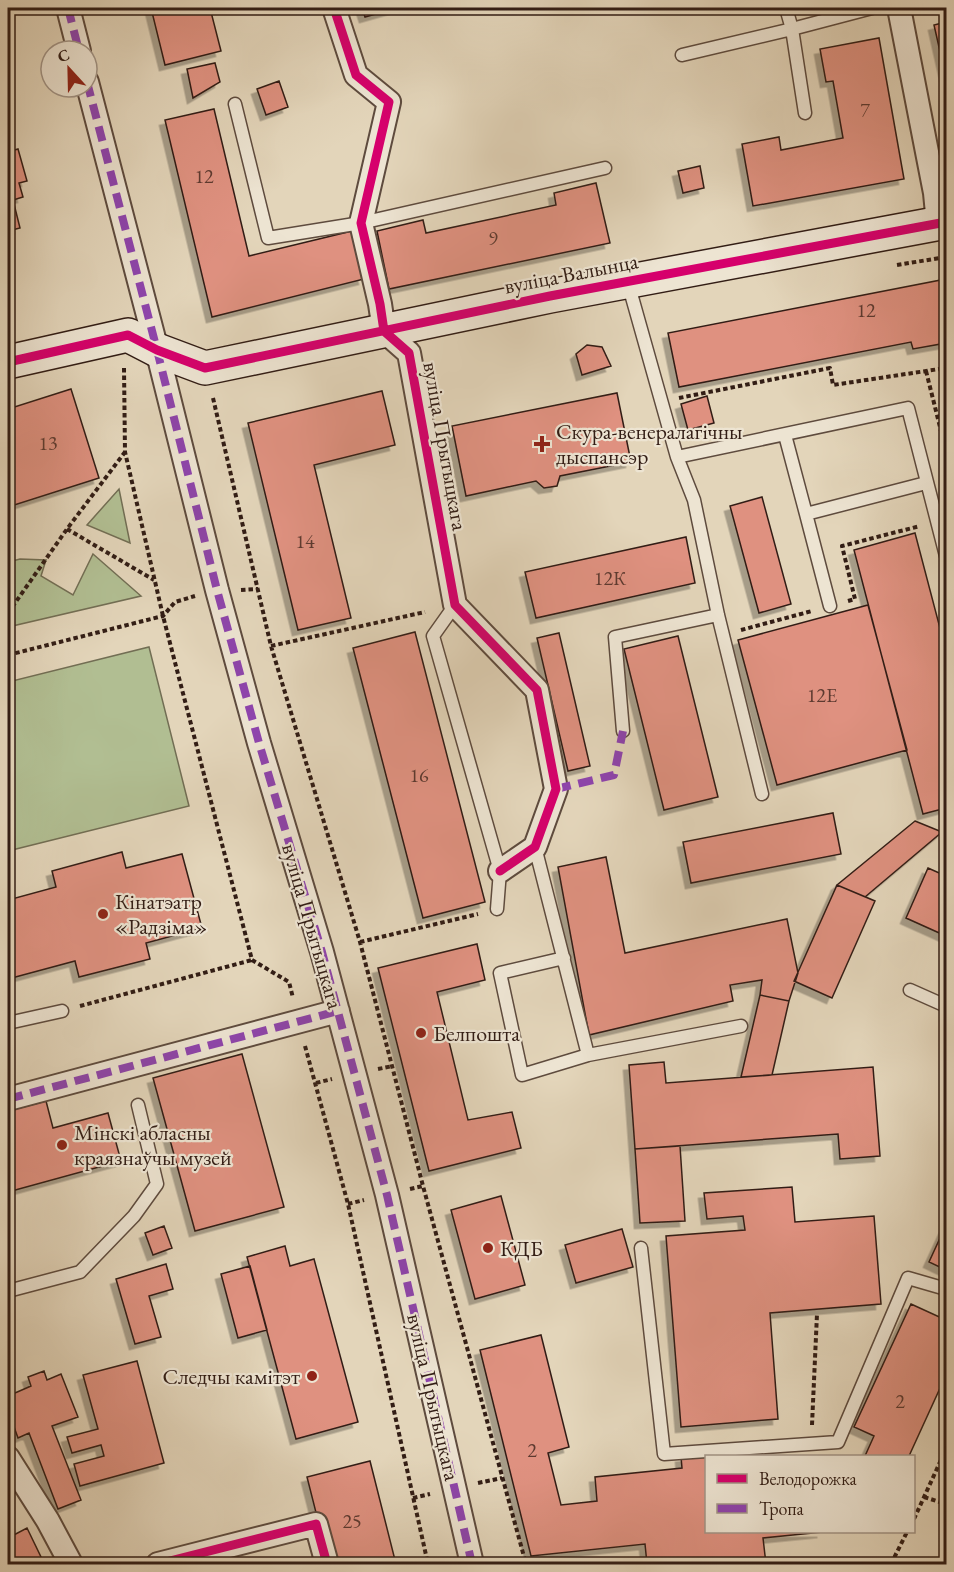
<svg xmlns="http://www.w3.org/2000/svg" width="954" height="1572" viewBox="0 0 954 1572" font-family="'EB Garamond',serif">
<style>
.green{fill:#b1be92;stroke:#726e54;stroke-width:1.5}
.building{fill:#df9180;stroke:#321d15;stroke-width:1.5;filter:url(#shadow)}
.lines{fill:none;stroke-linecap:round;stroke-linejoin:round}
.lane-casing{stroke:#5e4b3e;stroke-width:15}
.street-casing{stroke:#5e4b3e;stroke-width:26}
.secondary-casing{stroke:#321d15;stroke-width:36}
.path{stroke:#321d15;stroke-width:4;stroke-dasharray:4.5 3;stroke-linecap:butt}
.lane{stroke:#ede4d2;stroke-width:12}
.street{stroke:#ede4d2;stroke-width:22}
.secondary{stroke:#ede4d2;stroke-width:33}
.quiet{stroke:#8e44ad;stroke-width:8;stroke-dasharray:15 8;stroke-linecap:butt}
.cycleway-casing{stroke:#ede4d2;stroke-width:13}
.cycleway{stroke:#d6006c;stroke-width:9}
.poi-dot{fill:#8f2418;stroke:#ede4d2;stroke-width:2}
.labels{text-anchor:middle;stroke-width:4.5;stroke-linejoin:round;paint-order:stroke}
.number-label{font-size:20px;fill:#5d3a30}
.street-label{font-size:22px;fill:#321d15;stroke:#ede4d2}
.poi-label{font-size:22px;fill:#321d15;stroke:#ede4d2;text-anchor:start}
</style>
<defs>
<filter id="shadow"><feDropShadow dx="-5.5" dy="5.5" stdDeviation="0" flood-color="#0004"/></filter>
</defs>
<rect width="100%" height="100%" fill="#e3d5ba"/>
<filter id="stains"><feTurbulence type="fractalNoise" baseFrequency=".00333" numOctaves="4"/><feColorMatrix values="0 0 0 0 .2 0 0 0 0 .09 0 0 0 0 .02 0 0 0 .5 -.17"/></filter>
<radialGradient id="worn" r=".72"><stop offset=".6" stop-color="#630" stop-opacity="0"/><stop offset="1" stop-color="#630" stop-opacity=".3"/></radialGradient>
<path class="green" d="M119,489L130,543L87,525Z
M93,554L141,596L8,627V562L20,559L46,560L41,576L73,595Z
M149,647L189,806L8,851V682Z"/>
<path class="building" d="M151,8H210L221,51L165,65Z
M362,8H397L365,17Z
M946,22V78L934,25Z
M879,38L904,179L753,206L742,144L779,137L781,150L843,138L833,81L826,82L820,49Z
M215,63L220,82L193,98L187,69Z
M279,81L288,107L266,115L257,89Z
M214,109L249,256L352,231L364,279L212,317L165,120Z
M8,139L11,151L18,149L27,181L19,183L23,197L13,200L20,228L8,231Z
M700,166L704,188L683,193L678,171Z
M596,183L610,243L389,289L377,231L423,220L426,233L556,205L554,193Z
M946,279V343L913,349L911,342L679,387L668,333Z
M587,345L602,347L611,366L582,375L576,354Z
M71,389L99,478L8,507V409Z
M382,391L395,445L314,465L351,618L298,630L248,423Z
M617,393L631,462L560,476L557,486L544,488L536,481L466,496L452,426Z
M707,396L714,423L688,430L681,404Z
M762,497L791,604L759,613L730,506Z
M915,533L946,651V808L923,814L854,550Z
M686,537L695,583L536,618L525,572Z
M868,605L907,750L777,785L738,640Z
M415,632L485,902L423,918L353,648Z
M559,633L590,766L568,771L537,638Z
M678,636L718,797L664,810L624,649Z
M833,813L841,854L691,883L683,842Z
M915,821L942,832L865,897L837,885Z
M122,852L126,868L182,854L202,928L146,943L150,959L79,977L75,961L8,979V900L56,887L52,871Z
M606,857L625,953L787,919L798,973L789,1001L760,995L762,980L730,985L733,1001L589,1035L558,867Z
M928,868L946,876V936L906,918Z
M837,885L875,901L832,998L794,981Z
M477,944L485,980L437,992L468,1120L512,1112L521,1148L429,1171L378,968Z
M760,995L789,1001L772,1075L741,1077Z
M242,1054L284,1207L195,1231L153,1078Z
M664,1062L666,1083L873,1067L880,1156L840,1159L838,1134L635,1149L629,1065Z
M46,1101L53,1128L108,1113L121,1161L8,1192V1111Z
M680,1146L685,1221L640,1223L635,1149Z
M792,1187L795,1222L874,1216L881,1304L770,1313L778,1419L681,1427L666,1236L745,1230L743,1216L707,1219L704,1193Z
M501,1196L525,1285L475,1299L451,1210Z
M946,1225V1270L929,1262Z
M164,1226L172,1248L153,1255L145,1233Z
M622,1229L633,1267L576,1283L565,1245Z
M285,1246L290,1266L314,1259L358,1422L296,1439L247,1257Z
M166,1264L173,1289L149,1296L161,1337L135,1344L116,1279Z
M250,1266L267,1330L238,1338L221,1274Z
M911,1304L946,1320V1375L909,1456H865L874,1436L854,1427Z
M541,1335L569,1447L548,1453L561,1505L597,1501L595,1477L682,1468L681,1457L718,1453V1456H706V1532H823L763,1538L766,1564H647L645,1544L531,1556L480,1350Z
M137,1361L164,1463L80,1486L74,1464L104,1456L101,1445L72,1453L67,1437L98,1429L83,1375Z
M44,1371L47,1380L61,1374L78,1417L52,1426L81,1500L58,1509L29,1433L18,1438L8,1410V1396L31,1386L28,1377Z
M370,1461L396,1564H329L307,1477Z
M27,1528L41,1557L26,1564H8V1538Z"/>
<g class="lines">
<g class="lane-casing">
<path id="lane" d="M786,8L792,29L805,113
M682,55L792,29L872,8
M235,104L268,238L361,223L605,168
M628,283L677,457L908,408L946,556
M785,435L806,514L926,483
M677,457L694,500L718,615L762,794
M806,514L830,606
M455,605L433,636L500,871L497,909
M623,731L615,637L718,615
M535,847L588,1055L741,1026
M564,958L500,973L522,1075L588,1055
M910,990L946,1006
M8,1023L62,1011
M641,1248L664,1454L838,1442L908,1278L946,1289
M8,1291L80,1272L134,1216L157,1184L138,1105"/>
</g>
<g class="street-casing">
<path id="street" d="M68,8L79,51
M334,8L356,75L389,102L361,223L380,304L384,331L409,353L455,605L537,690L556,789L535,847L500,871
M899,8L935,193L938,224
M87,82L157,350L217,590L259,743L322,952L387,1195L472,1564
M8,1099L338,1011
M8,1458L48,1521L71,1564
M158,1564L316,1524L327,1564"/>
</g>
<g class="secondary-casing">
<path id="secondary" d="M8,362L128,335L157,350L205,368L550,296L946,222"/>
</g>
<path class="path" d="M897,265L946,257
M124,368L125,452L163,616L252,960L289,982L293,998
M926,371L946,451
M213,398L271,646L360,942L423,1186L526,1564
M679,398L830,368L833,385L946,368
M67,529L154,580
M241,590L258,589
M848,601L855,599L842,546L920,526
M8,613L67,529L125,452
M741,630L812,611
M271,646L425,612
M8,655L163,616L175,602L195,596
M360,942L478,914
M80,1006L252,960
M305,1046L348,1204L428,1564
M378,1069L393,1066
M316,1083L332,1079
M410,1189L423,1186
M348,1204L364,1200
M812,1425L817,1314
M478,1483L502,1478
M924,1497L946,1504
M413,1498L430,1494
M914,1519L946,1449
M891,1564L907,1532"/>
<use href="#lane" class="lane"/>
<use href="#street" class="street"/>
<use href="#secondary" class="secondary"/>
<path class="quiet" d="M68,8L79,51
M87,82L157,350L217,590L259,743L322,952L387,1195L472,1564
M556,789L614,775L623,731
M8,1099L338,1011"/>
<g class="cycleway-casing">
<path id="cycleway" d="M334,8L356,75L389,102L361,223L380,304L384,331L409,353L455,605L537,690L556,789L535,847L500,871
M8,362L128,335L157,350L205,368L550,296L946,222
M158,1564L316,1524L327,1564"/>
</g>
<use href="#cycleway" class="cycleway"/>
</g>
<g class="poi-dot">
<path d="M539 435h6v6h6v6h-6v6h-6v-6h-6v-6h6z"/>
<circle cx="103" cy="914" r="6"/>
<circle cx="421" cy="1033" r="6"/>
<circle cx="62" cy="1145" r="6"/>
<circle cx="488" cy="1248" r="6"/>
<circle cx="312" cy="1376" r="6"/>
</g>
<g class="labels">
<g class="number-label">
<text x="865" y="117">7</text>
<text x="204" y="183">12</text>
<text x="493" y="245">9</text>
<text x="866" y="317">12</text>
<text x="48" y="450">13</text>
<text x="305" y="548">14</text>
<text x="610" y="585">12К</text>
<text x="822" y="702">12Е</text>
<text x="419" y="782">16</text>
<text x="900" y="1408">2</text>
<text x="532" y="1457">2</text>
<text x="352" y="1528">25</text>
</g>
<g class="street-label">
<text transform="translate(571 273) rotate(-11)" y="8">вуліца Валынца</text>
<text transform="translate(446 446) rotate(80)" y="8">вуліца Прытыцкага</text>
<text transform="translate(313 926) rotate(74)" y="8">вуліца Прытыцкага</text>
<text transform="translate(434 1397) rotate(77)" y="8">вуліца Прытыцкага</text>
</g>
<g class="poi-label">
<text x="556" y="439">Скура-венералагічны<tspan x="556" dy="25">дыспансэр</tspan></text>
<text x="115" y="909">Кінатэатр<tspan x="115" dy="25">«Радзіма»</tspan></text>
<text x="433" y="1041">Белпошта</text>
<text x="74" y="1140">Мінскі абласны<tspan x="74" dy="25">краязнаўчы музей</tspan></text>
<text x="500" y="1256">КДБ</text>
<text x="300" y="1384" text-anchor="end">Следчы камітэт</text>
</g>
</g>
<rect width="954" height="1572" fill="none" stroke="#e3d5ba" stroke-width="30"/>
<rect x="9" y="9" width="936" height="1554" fill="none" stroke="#321d15" stroke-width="3"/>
<rect x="15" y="15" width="924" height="1542" fill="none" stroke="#321d15" stroke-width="1.5"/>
<rect x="705" y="1455" width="210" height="78" fill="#ede4d2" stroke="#a29486" stroke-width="1.5"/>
<rect x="717" y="1474" width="30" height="9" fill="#d6006c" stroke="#a29486" stroke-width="1.5"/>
<text x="759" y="1485" font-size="18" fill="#321d15">Велодорожка</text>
<rect x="717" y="1504" width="30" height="9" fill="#8e44ad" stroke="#a29486" stroke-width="1.5"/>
<text x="759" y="1515" font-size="18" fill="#321d15">Тропа</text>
<g transform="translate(69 69) rotate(338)"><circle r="28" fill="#ede4d2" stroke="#a29486" stroke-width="1.5"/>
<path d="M0-4.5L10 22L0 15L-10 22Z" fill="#8f2418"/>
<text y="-9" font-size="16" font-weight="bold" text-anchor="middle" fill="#321d15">С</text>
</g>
<rect width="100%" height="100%" filter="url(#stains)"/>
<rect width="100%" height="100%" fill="url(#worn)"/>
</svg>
